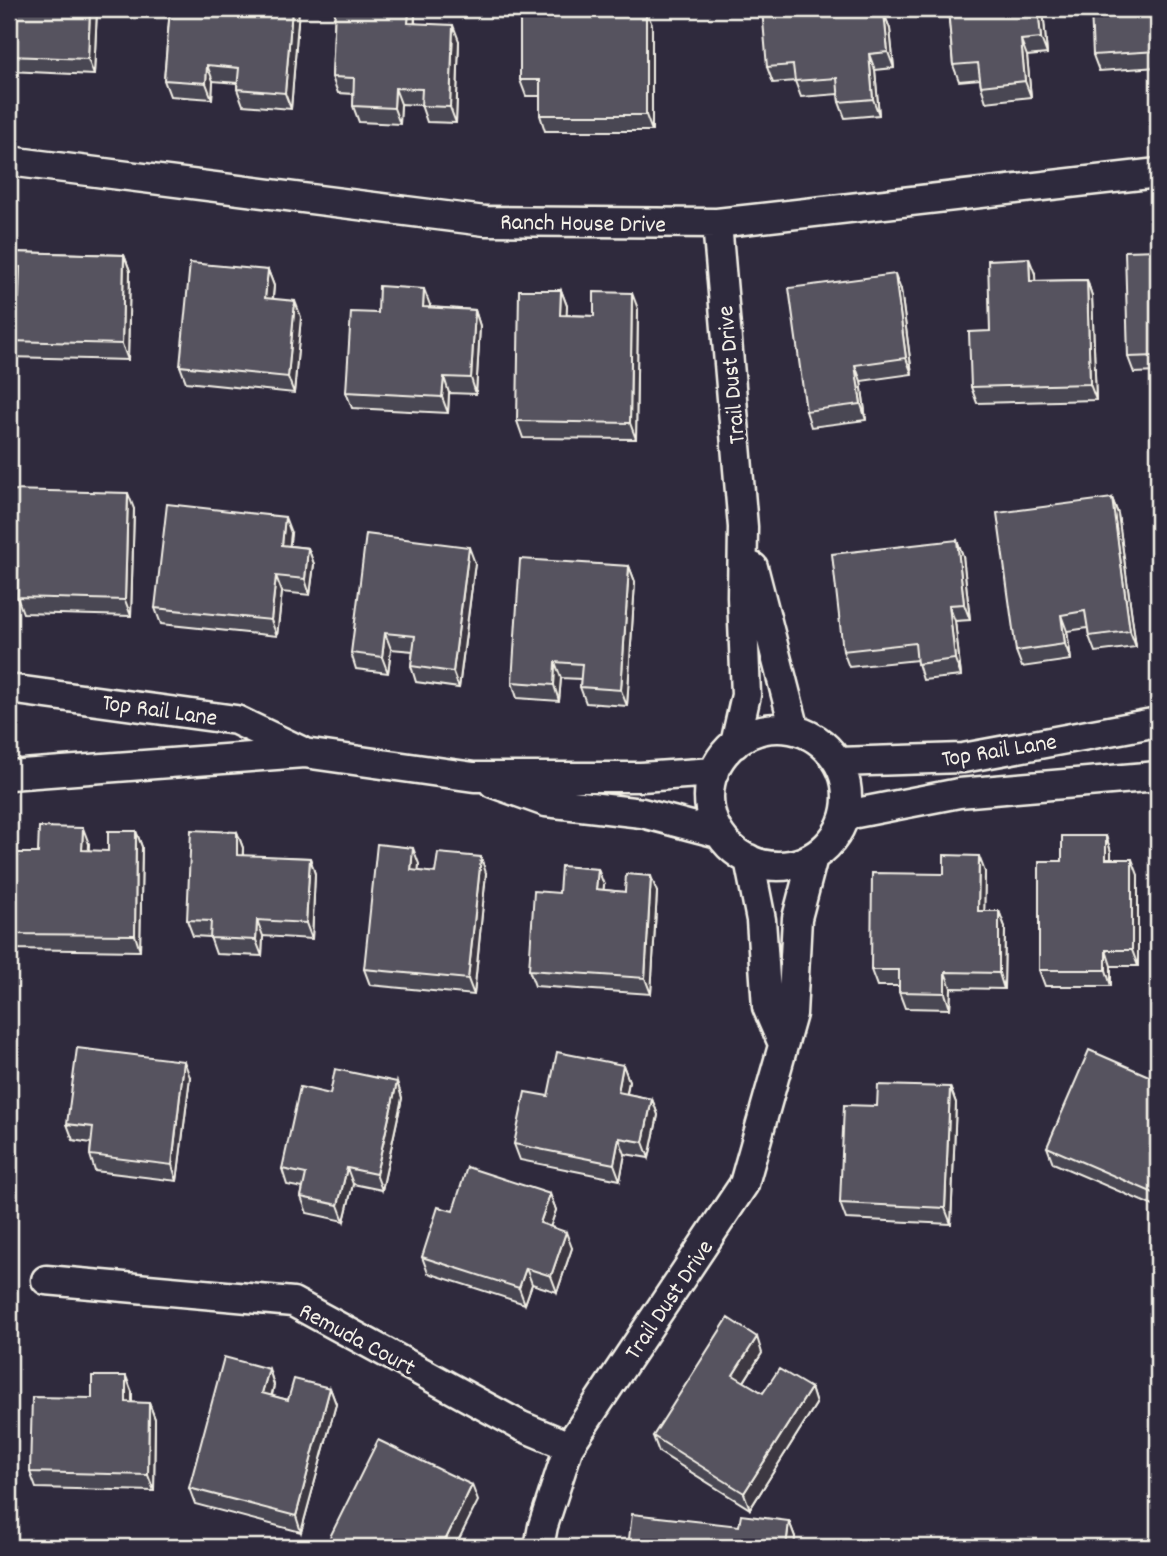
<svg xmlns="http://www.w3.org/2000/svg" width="1167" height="1556" viewBox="0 0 1167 1556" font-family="Dekko,sans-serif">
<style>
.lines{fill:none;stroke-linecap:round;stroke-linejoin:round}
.minor-casing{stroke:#f4f1e8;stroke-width:33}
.minor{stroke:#2f2a3d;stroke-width:28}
.wall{fill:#4a4752;stroke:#f4f1e8;stroke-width:2}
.shaded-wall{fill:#3c3942;stroke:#f4f1e8;stroke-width:2}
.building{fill:#56525f;stroke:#f4f1e8;stroke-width:2}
.labels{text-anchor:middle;stroke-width:6;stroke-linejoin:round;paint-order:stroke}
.street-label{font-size:24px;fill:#f4f1e8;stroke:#2f2a3d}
</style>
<rect width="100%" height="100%" fill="#2f2a3d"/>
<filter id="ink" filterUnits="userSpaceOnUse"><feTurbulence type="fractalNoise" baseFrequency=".0143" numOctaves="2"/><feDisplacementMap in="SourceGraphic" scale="14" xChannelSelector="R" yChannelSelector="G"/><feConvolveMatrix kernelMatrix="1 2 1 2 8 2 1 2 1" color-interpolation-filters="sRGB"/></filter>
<g filter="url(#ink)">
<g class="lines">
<g class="minor-casing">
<path id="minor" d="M9,161L485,221L717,223L1158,173
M717,223L743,527L742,597L746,695L735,744
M753,567L795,730
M9,689L236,720L301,751
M709 797a69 69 0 1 1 138 0a69 69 0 1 1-138 0Z
M838,762L963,758L1158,722
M9,775L304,753L474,777H641L714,772
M493,783L546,802L642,813L718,833
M846,815L959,793L1158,776
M749,859L761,920L767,1007L783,1044
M46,1280L293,1302L521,1426L569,1446
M539,1547L543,1526L569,1446L744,1184L792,1014L797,918L813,857"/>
</g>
<use href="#minor" class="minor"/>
</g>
<path class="wall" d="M9,9H97L94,75L9,71Z
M170,9H299L291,109L243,105L237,89V83L213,81L212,99L170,96L164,80Z
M335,9H414L415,12V23L459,41L456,123L427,122L421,105L401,104L400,124L359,122L353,106L354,94L338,93L332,77Z
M948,9H1043L1047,54L1027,56L1031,97L986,102L981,86L980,79L959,81L953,65Z
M1158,9V67L1099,71L1093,55Z
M884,13L890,29L894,68L875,70L879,115L845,118L839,102L838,94L801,97L795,81L773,83L767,67L875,14Z
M652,25V131H545L540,115V96H526L520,80Z
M1158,250V372L1134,373L1128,357Z
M9,252L124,255L130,271L128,360L9,357V298H19V283H9Z
M268,270L274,286L273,299L301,317L294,393L186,382L180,366Z
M1035,274V281L1087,280L1092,296L1096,400L977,403L971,387L990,331Z
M561,290L567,306L566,315L594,316L638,309L636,439L523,438L517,421Z
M901,290L912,374L861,381L866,420L811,427L806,411Z
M430,305L429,307L475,310L480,326L476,394L449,393L448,413L352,408L346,392L378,313Z
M9,490L134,509L131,616L23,613L17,597L18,583H9Z
M1112,498L1118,514L1136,647L1095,652L1089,636L1088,628L1067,631L1071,660L1022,667L1016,651Z
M291,533L289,546L308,548L314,564L310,595L282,592L277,636L161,624L155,608Z
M957,540L963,556L970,620L955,621L961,676L923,680L917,660L849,667L843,651Z
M475,563L459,688L416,682L411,666L413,651L391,649L388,673L356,669L351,653Z
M629,566L635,582L627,706L586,703L580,687L581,679L561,678L559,701L517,698L512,682Z
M136,831L142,847L140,951L9,949V894H16L38,853L89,844L88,851H108Z
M237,832L243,848V856L310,858L315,874L312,939L263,936L262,956L216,954L210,937L193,936L187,920Z
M1106,836L1111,852V859L1138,875V966H1111V986H1045L1039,970L1062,861Z
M419,864L418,871L435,873H486L474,995L370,985L364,969Z
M985,872L984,911H999L1005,927L1004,989L951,988L950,1009L905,1008L899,992V986H877L871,970L944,874Z
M604,885L603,890L625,892H657L651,994L535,986L529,970L559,893Z
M623,1065L629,1081L627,1094L652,1099L658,1115L649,1158L625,1154L620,1180L520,1160L514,1144L548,1096Z
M190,1077L177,1181L95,1171L90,1155L91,1143L73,1140L67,1124Z
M1158,1080V1208L1053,1163L1047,1147Z
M397,1082L402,1098L382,1190L353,1184L344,1221L307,1213L301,1197L303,1188L287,1185L282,1169L330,1094Z
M950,1087L956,1103L951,1224L846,1219L840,1203L877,1106Z
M550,1194L556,1210L550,1227L572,1248L557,1292L532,1284L525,1304L428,1273L422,1257L453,1211Z
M762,1353L744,1382L763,1393L811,1388L816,1404L750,1509L659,1452L653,1436Z
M269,1369L274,1385L272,1396L288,1400L330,1388L336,1404L301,1532L195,1504L189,1488Z
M132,1392V1403H149L155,1419L154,1491L36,1488L30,1472L92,1398Z
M789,1521L795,1537L794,1547H628L739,1526Z"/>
<path class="shaded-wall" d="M90,9H97L94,75L88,59Z
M292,9H299L291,109L285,93Z
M409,9H414L415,12L414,39L408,23Z
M646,9L652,25V131L646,115Z
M871,9H875L877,30L871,14Z
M1038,9H1043L1047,54L1041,38Z
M884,13L890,29L894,68L888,52Z
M453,25L459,41L456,123L450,107Z
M1021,40L1027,56L1031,97L1025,81Z
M869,54L875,70L879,115L873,99Z
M207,65L213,81L212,99L206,83Z
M395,88L401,104L400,124L394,108Z
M124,255L130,271L128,360L122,344Z
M1029,258L1035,274L1036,297L1030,281Z
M268,270L274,286L271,314L265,298Z
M895,274L901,290L912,374L906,358Z
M1087,280L1092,296L1096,400L1090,384Z
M424,289L430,305L429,323L423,307Z
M561,290L567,306L566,331L560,315Z
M632,293L638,309L636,439L630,423Z
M295,301L301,317L294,393L288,377Z
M475,310L480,326L476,394L471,378Z
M855,365L861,381L866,420L861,404Z
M444,377L449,393L448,413L442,397Z
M128,493L134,509L131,616L125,600Z
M1112,498L1118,514L1136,647L1130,631Z
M285,517L291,533L288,561L282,545Z
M957,540L963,556L970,620L964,604Z
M469,547L475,563L459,688L453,672Z
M308,548L314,564L310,595L305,579Z
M629,566L635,582L627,706L621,690Z
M276,576L282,592L277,636L271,620Z
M949,605L955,621L961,676L955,659Z
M1061,615L1067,631L1071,660L1065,644Z
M385,633L391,649L388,673L382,657Z
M555,662L561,678L559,701L554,685Z
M83,828L89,844L88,866L82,850Z
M136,831L142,847L140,951L135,935Z
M237,832L243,848L242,871L237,855Z
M1106,836L1111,852V875L1106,859Z
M413,848L419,864L417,886L411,870Z
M979,856L985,872L984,927L978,911Z
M481,857L486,873L474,995L468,979Z
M310,858L315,874L312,939L306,923Z
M1132,859L1138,875V966L1132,950Z
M598,869L604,885L602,905L596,889Z
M651,876L657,892L651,994L645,978Z
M999,911L1005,927L1004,989L999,973Z
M257,920L263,936L262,956L256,940Z
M1106,950L1111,966V986L1106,970Z
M945,972L951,988L950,1009L945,993Z
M184,1061L190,1077L177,1181L172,1165Z
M623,1065L629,1081L624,1108L618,1092Z
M397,1082L402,1098L382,1190L376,1174Z
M950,1087L956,1103L951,1224L945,1208Z
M652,1099L658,1115L649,1158L643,1142Z
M619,1138L625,1154L620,1180L614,1164Z
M347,1168L353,1184L344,1221L338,1205Z
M550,1194L556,1210L546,1239L540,1223Z
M566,1232L572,1248L557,1292L551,1276Z
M526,1268L532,1284L525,1304L519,1288Z
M757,1337L762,1353L738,1391L733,1375Z
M269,1369L274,1385L268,1409L262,1393Z
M126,1376L132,1392V1418L126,1402Z
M330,1388L336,1404L301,1532L296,1516Z
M811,1388L816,1404L750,1509L744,1493Z
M149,1403L155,1419L154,1491L148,1475Z
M472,1485L478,1501L455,1547H442Z
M789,1521L795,1537L794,1547H786Z"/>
<path class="building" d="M9,9H90L88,59L9,56Z
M170,9H292L285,93L237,89L239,68L207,65L206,83L164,80Z
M335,9H409L408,23L453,25L450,107L421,106L422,89L395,88L394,108L353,106L354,78L332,77Z
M520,9H646V115H540V80H520Z
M762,9H871V14L884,13L888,52L869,54L873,99L839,102L837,78L795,81L793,65L767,67Z
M948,9H1038L1041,38L1021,40L1025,81L981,86L978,63L953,65Z
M1091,9H1158V51L1093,55Z
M1158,250V356L1128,357L1125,251Z
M9,252L124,255L122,344L9,341V298H19L20,267H9Z
M1029,258L1030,281L1087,280L1090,384L971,387L969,332L990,331L988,260Z
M190,263L268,270L265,298L295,301L288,377L180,366Z
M895,274L906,358L855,365L861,404L806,411L789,288Z
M379,286L424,289L423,307L475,310L471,378L444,377L442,397L346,392L351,312L378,313Z
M519,290H561L560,315L594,316V292L632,293L630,423L517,421Z
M9,490L128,493L125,600L17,597L18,567H9Z
M1112,498L1130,631L1089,636L1085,611L1061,615L1065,644L1016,651L997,513Z
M167,504L285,517L282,545L308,548L305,579L276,576L271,620L155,608Z
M366,534L469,547L453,672L411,666L415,636L385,633L382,657L351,653Z
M957,540L964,604L949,605L955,659L917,664L915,643L843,651L832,554Z
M520,559L629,566L621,690L580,687L582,664L555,662L554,685L512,682Z
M39,827L83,828L82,850L108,851V831H136L135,935L9,934V894H16L17,853H38Z
M191,830L237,832V855L310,858L306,923L257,920L256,940L210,938L211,921L187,920Z
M1062,836H1106V859H1132V950H1106V970H1039V861H1062Z
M377,844L413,848L411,870L435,873L438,853L481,857L468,979L364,969Z
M944,855L979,856L978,911H999V973L945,972V993L899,992V970H871L872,873L944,874Z
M561,866L598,869L596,889L625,892L626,874L651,876L645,978L529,970L534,891L559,893Z
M77,1048L184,1061L172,1165L90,1155L93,1127L67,1124Z
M1089,1050L1158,1080V1195L1047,1147Z
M557,1052L623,1065L618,1092L652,1099L643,1142L619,1138L614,1164L514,1144L525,1092L548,1096Z
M335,1069L397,1082L376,1174L347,1168L338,1205L301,1197L306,1174L282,1169L300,1087L330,1094Z
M878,1085L950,1087L945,1208L840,1203L844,1105L877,1106Z
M467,1167L550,1194L540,1223L566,1232L551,1276L526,1268L519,1288L422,1257L438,1207L453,1211Z
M728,1318L757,1337L733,1375L763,1393L779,1369L811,1388L744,1493L653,1436Z
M224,1357L269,1369L262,1393L288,1400L294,1379L330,1388L296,1516L189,1488Z
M92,1376H126V1402L149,1403L148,1475L30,1472L32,1397L92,1398Z
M378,1440L472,1485L442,1547H336L327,1543Z
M632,1514L739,1526L741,1515L789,1521L786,1547L751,1542V1547H628Z"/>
</g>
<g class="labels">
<g class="street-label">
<text transform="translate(583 222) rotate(1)" y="8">Ranch House Drive</text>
<text transform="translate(730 375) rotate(-95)" y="8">Trail Dust Drive</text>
<text transform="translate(160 709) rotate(8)" y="8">Top Rail Lane</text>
<text transform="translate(999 749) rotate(-9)" y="8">Top Rail Lane</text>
<text transform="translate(668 1299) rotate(-56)" y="8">Trail Dust Drive</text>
<text transform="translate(358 1338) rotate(28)" y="8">Remuda Court</text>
</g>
</g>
<rect width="1167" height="1556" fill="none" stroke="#2f2a3d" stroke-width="35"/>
<rect x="18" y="18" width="1132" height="1521" fill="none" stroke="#f4f1e8" stroke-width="2.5" filter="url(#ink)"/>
</svg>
